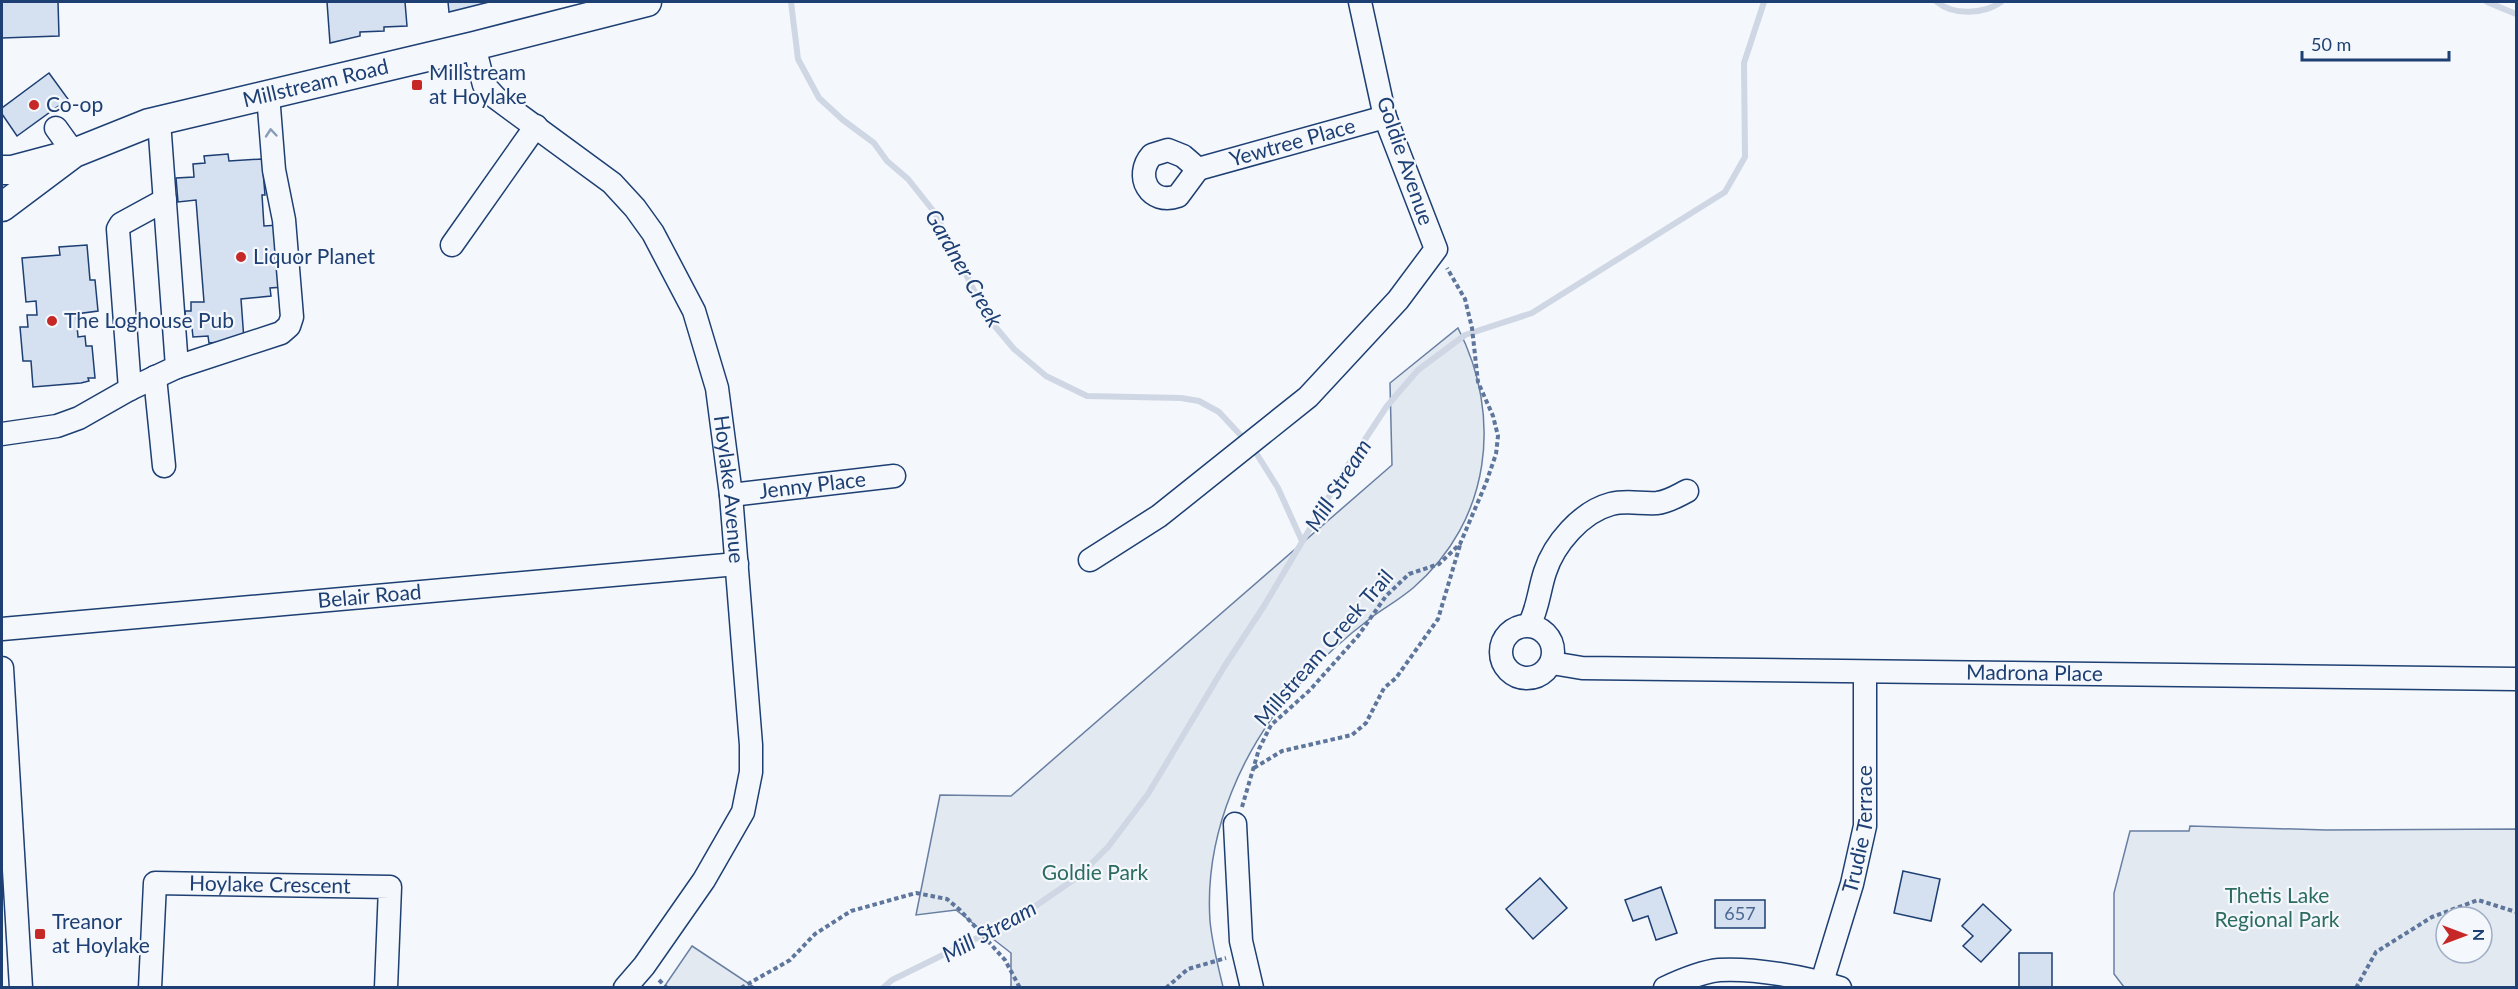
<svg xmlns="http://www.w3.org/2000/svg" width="2518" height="989" viewBox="0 0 2518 989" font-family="Lato,sans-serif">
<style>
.green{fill:#e3e9f0;stroke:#687fa3;stroke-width:1.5;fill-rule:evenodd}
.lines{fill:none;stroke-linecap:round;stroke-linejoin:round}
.stream{stroke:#cfd7e4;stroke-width:6}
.building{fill:#d5e0f0;stroke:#1d3f73;stroke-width:1.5}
.minor-casing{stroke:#1d3f73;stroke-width:25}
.major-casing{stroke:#1d3f73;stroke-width:31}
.path{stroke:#5e769c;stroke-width:4;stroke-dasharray:4.5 3;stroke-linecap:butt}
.minor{stroke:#f4f7fb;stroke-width:22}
.major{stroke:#f4f7fb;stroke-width:28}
.oneway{stroke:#889bb7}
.poi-dot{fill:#c62828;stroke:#f4f7fb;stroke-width:2}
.labels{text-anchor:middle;stroke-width:4.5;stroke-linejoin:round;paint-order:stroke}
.number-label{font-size:18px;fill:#4b6792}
.poi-label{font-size:21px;fill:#1d3f73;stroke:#f4f7fb;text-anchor:start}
.street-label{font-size:21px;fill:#1d3f73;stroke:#f4f7fb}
.park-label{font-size:21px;fill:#2c6c60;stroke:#f4f7fb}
.water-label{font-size:22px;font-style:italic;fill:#1d3f73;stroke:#f4f7fb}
</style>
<rect width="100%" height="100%" fill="#f4f7fb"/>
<path class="green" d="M1458,328C1503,416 1491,521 1413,588C1400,599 1386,607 1372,617C1347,636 1323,657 1302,681C1243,745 1204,833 1210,921C1212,943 1218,966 1223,987H1011V953L956,910L916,915L940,795L1011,796L1392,465L1390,383Z
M2190,826L2326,830L2516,829V987H2124L2114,974V893L2130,831H2189ZM2446,917H2482V953H2446Z
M692,946L754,987H664Z"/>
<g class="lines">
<path class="stream" d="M791,2L798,59L819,98L843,120L874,143L887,161L908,179L935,213L988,318L1014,349L1046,376L1087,396L1181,398L1199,401L1219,412L1246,441
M1937,2C1954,16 1984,14 2001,2
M2487,2L2516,14
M1253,448L1278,488L1302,541
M883,988L892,980L1018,918L1079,876L1108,847L1148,794L1224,667L1264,606L1343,473L1387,406L1418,370L1465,335L1532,313L1725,192L1745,157L1744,63L1764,2"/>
</g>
<path class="building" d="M2,2H58L59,36L2,38Z
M327,2H405L407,26L384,27V31L360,32V36L330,43Z
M448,2H489L449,12Z
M49,73L68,99L17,136L2,114V108Z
M228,154L229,161L262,159L265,195H262L264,226L279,225L284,287L270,288L271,296L241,299L244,340L209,343L208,336L193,337L192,328L186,329L185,311H191V302H204L196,200L178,202L176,178L194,177L193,164L205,163L204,156Z
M87,245L90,280H95L98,311L76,314L78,337L85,336L86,346H92L95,378H88L89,381L81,383L33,387L31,361H23L20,327H28L27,315H37L36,301L26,302L22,258L60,255L59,247Z
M1903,871L1940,879L1931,921L1894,913Z
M1540,878L1567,908L1533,939L1506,909Z
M1661,887L1677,933L1656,940L1648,916L1633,921L1625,900Z
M1715,900H1765V928H1715Z
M1983,904L2011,930L1981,962L1963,946L1973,936L1962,926Z
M2019,953H2052V988H2019Z"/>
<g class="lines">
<g class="minor-casing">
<g id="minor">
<path id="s1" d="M474,46L484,85L496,98L612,183L635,208L653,233L694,311L717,388L731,495L751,745V772L743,812L704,880L644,966L625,988"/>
<path d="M56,128L74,153"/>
<path d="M1168,150L1183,156L1198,169L1178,196C1150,206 1133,176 1152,155Z"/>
<path id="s2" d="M1198,169L1385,117"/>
<path d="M452,245L536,126"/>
<path d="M177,367L281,333L289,326L292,317L284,220L274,170L268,95"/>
<path d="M155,377L164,466"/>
<path d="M130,389L118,229L121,224L165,200"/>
<path d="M2,434L57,426L79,418L130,389L177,367L159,121"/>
<path id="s3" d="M731,495L894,476"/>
<path d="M1090,560L1159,516L1308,397L1398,300L1436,249L1385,117L1360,2"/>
<path d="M1529,625C1538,609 1539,590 1545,572C1554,544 1581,512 1611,504C1626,500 1641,504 1657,503C1668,502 1677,496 1687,491"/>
<circle cx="1527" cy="652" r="26"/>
<path id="s4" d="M2,629L737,564"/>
<path id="s5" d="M1552,663L1582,668L2516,679"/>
<path d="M2,668L21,988"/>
<path d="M1235,824L1241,941L1252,988"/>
<path id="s6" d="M1822,982L1852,884L1865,826V672"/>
<path id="s7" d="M150,988L155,883L390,887L386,988"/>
<path d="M1665,988C1682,980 1701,972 1719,970C1756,968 1805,977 1840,988"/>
</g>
</g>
<g class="major-casing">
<g id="major">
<path d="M2,170H12L57,158"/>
<path id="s8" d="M2,207L74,153L149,123L474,46L647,2"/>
</g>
</g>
<path class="path" d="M1254,768L1282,751L1352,735L1366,723L1384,688L1396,678L1438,619L1460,545
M1242,807L1259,749L1271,725L1310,690L1358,636L1386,596L1409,574L1439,564L1460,544L1486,483L1496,454L1498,436L1493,416L1478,382L1472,328L1465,299L1447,268
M659,980L667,988
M741,988L790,960L815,934L851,911L916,893L947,899L960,910L1005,960L1020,988
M1166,988L1188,969L1226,958
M2356,988L2376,952L2432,917L2478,900L2516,912"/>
<use href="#minor" class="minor"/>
<use href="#major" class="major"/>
</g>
<defs><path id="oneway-chevron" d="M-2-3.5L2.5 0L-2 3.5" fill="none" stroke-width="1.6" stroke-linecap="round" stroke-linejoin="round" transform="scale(1.5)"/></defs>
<use class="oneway" href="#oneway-chevron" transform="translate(271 133) rotate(-95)"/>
<g class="poi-dot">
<rect x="411" y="79" width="12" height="12" rx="3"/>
<circle cx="34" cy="105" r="6"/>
<circle cx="241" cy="257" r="6"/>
<circle cx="52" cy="321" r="6"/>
<rect x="34" y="928" width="12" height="12" rx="3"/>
</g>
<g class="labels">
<g class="number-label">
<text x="1740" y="920">657</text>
</g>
<g class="poi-label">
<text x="429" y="80">Millstream<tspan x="429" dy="24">at Hoylake</tspan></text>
<text x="46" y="112">Co-op</text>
<text x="253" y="264">Liquor Planet</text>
<text x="64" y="328">The Loghouse Pub</text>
<text x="52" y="929">Treanor<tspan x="52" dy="24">at Hoylake</tspan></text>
</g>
<g class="street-label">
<text dy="7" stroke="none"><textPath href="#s8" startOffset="342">Millstream Road</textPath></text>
<text dy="7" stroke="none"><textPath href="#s2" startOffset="98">Yewtree Place</textPath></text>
<text transform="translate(1405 161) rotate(71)" y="7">Goldie Avenue</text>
<text dy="7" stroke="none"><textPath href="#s3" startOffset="82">Jenny Place</textPath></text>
<text dy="7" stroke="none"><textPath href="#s1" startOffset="537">Hoylake Avenue</textPath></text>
<text dy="7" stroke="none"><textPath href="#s4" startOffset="369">Belair Road</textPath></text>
<text transform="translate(1324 648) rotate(-49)" y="7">Millstream Creek Trail</text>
<text dy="7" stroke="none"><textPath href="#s5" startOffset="483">Madrona Place</textPath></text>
<text dy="7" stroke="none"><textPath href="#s6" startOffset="158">Trudie Terrace</textPath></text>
<text dy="7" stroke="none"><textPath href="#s7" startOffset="220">Hoylake Crescent</textPath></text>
</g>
<g class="park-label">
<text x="1095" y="880">Goldie Park</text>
<text x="2277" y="903">Thetis Lake<tspan x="2277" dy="24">Regional Park</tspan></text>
</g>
<g class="water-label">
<text transform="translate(964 268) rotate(60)" y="8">Gardner Creek</text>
<text transform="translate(1338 485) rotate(-58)" y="8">Mill Stream</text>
<text transform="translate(989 931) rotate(-29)" y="8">Mill Stream</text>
</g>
</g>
<rect width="2518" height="989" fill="none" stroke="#1d3f73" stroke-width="6"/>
<g transform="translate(2464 935) rotate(90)"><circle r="28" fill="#f4f7fb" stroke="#9eadc5" stroke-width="1.5"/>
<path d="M0-4.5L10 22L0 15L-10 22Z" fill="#c62828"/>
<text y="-9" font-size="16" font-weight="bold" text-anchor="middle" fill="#1d3f73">N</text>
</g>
<path d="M2302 51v9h147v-9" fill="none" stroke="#1d3f73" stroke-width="3"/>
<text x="2311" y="51" font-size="18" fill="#1d3f73" stroke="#f4f7fb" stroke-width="4.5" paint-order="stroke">50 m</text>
</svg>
